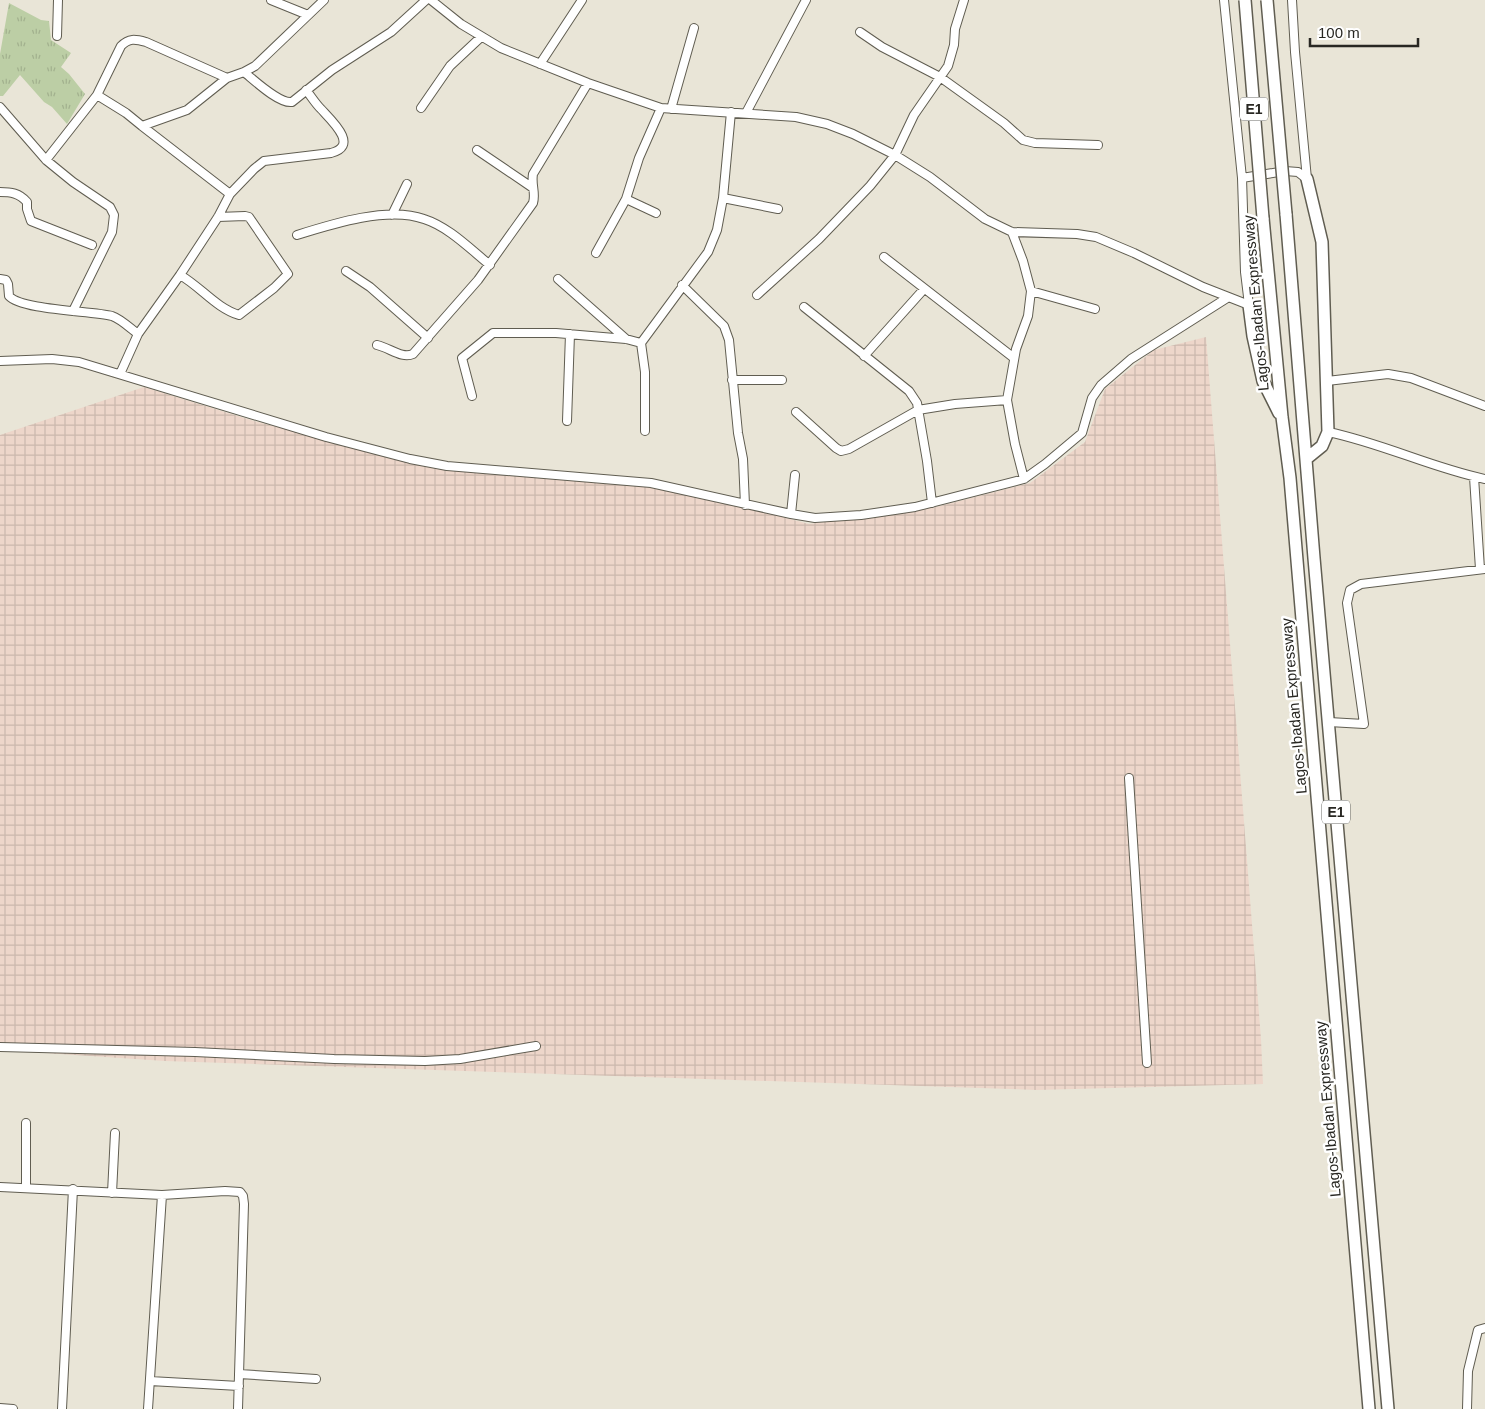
<svg xmlns="http://www.w3.org/2000/svg" width="1485" height="1409" viewBox="0 0 1485 1409" font-family="Helvetica,sans-serif">
<style>
.industrial{fill:url(#industrial-grid)}
.grass{fill:url(#grass-tufts)}
.lines{fill:none;stroke-linecap:round;stroke-linejoin:round}
.minor-casing{stroke:#605d51;stroke-width:10}
.highway-casing{stroke:#605d51;stroke-width:14}
.minor{stroke:#fff;stroke-width:8}
.highway{stroke:#fff;stroke-width:11}
.highway-bridge-casing{stroke:#605d51;stroke-width:14;stroke-linecap:butt}
.highway-bridge{stroke:#fff;stroke-width:11}
.labels{text-anchor:middle;stroke-width:5;stroke-linejoin:round;paint-order:stroke}
.shield{fill:#fff;stroke:#686864;stroke-width:1}
.shield-label{font-size:14px;font-weight:bold;fill:#282722}
.street-label{font-size:15px;fill:#282722;stroke:#fff}
</style>
<defs>
<pattern id="industrial-grid" width="8" height="8" patternUnits="userSpaceOnUse" patternTransform="scale(1.25)"><rect width="8" height="8" fill="#edd6ca"/><path d="M0 4h8M4 0v8" fill="none" stroke="#cbb8ad"/></pattern>
<pattern id="grass-tufts" width="24" height="20" patternUnits="userSpaceOnUse" patternTransform="scale(1.25)"><rect width="24" height="20" fill="#bccea5"/><path d="M3 7l-1-3M5 7V3M7 7l1-3M15 17l-1-3M17 17v-4M19 17l1-3" fill="none" stroke="#a2b18e"/></pattern>
</defs>
<rect width="100%" height="100%" fill="#e9e5d7"/>
<path class="industrial" d="M1206,337L1261,1039L1263,1084L1037,1090L165,1061L0,1050V435L144,387L254,421L424,465L649,485L684,491L809,524L936,507L1030,483L1085,442L1105,389L1154,350Z"/>
<path class="grass" d="M9,3L41,20L49,21L51,40L71,53L61,67L69,74L85,94L67,124L52,107L44,102L20,75L3,96H0V54Z"/>
<g class="lines">
<g class="minor-casing">
<path id="minor" d="M271,0L308,15
M431,0L461,24L501,48L588,83L661,108L796,117L827,124L853,134L895,155L930,177L985,219L1012,232L1077,234L1096,237L1134,253L1203,287L1249,305L1245,272L1242,178L1285,171L1298,172L1307,179
M1224,0L1242,178
M1292,0L1295,52L1307,179
M860,32L882,47L940,77L1004,123L1023,140L1035,143L1098,145
M57,36L58,0
M540,64L582,0
M244,72C254,80 279,104 292,102L332,70L391,32L426,0
M97,95L126,113L142,126L187,110L227,78L244,72L255,66L324,0
M0,107L46,160L73,182L110,207L114,215L112,232L73,311
M421,108L450,66L481,37
M671,109L694,28
M746,113L806,0
M142,126L230,194
M477,150L533,188
M46,160L97,95L121,46C129,38 135,39 146,42L227,78
M0,192C11,192 19,193 27,202V209L31,221L92,245
M723,198L778,209
M626,199L656,213
M392,215L407,184
M1012,232L1023,261L1031,291L1028,316L1016,349L1007,400L1015,444L1024,479
M297,235C332,224 388,206 424,219C449,227 470,249 490,265
M596,253L626,199L639,158L661,108
M884,257L1014,358
M346,271L370,287L428,338
M180,275C201,287 216,308 239,315L274,288L288,274L249,217L245,216L218,217
M0,279L6,280L8,284L9,296C21,310 92,311 112,316C121,319 131,329 138,334
M558,279L626,339
M682,285L724,326L729,340L738,433L743,459L745,505
M1031,291L1095,309
M757,295L819,239L870,186L895,155L914,115L948,66L954,45L955,29L964,0
M804,307L909,391L917,403L927,461L932,503
M377,345C390,348 402,359 413,354L478,280L533,203C536,193 531,185 533,174L588,83
M864,356L924,289
M0,361L52,359L79,362L326,437L410,459L447,466L651,483L791,514L815,518L861,515L915,507L1024,479L1045,464L1082,433L1092,398L1101,385L1131,359L1227,298
M120,374L138,334L180,275L218,217L230,194L254,169L264,161L331,153C360,146 331,120 321,109C315,103 311,96 306,90
M732,380H782
M1327,381L1388,374L1411,378L1485,406
M472,396L462,358L493,333H556L626,339L641,343
M796,412L836,448L841,451L849,449L918,410L955,404L1007,400
M567,421L570,334
M645,431V372L641,343L708,252L717,230L723,198L731,112
M1328,432C1382,443 1432,468 1485,479
M1474,477L1480,569
M791,514L795,475
M1329,722L1364,724L1347,603L1350,590L1361,584L1485,569
M1129,778L1147,1063
M0,1047L195,1052L334,1059L425,1061L460,1059L536,1046
M0,1187L162,1195L225,1191L240,1192L243,1196L244,1204L238,1409
M26,1188V1123
M112,1193L115,1133
M239,1374L316,1379
M150,1381L239,1386
M0,1408L13,1409
M62,1409L73,1189
M148,1409L162,1195
M1467,1409L1468,1371L1478,1330L1485,1328"/>
</g>
<g class="highway-casing">
<path id="highway" d="M1286,214L1314,558L1388,1409
M1263,218L1282,417L1290,478L1369,1409
M1249,305L1253,336L1263,381L1279,413
M1306,459L1322,446L1328,432L1322,242L1307,179"/>
</g>
<use href="#minor" class="minor"/>
<use href="#highway" class="highway"/>
<g class="highway-bridge-casing">
<path id="highway-bridge" d="M1245,0L1263,218
M1267,0L1286,214"/>
</g>
<use href="#highway-bridge" class="highway-bridge"/>
</g>
<g class="labels">
<g class="shield">
<rect x="1240" y="97.5" width="28" height="23" rx="4"/>
<rect x="1322" y="800.5" width="28" height="23" rx="4"/>
</g>
<g class="shield-label">
<text x="1254" y="114">E1</text>
<text x="1336" y="817">E1</text>
</g>
<g class="street-label">
<text transform="translate(1256 303) rotate(-95)" y="5">Lagos-Ibadan Expressway</text>
<text transform="translate(1294 706) rotate(-95)" y="5">Lagos-Ibadan Expressway</text>
<text transform="translate(1328 1109) rotate(-95)" y="5">Lagos-Ibadan Expressway</text>
</g>
</g>
<path d="M1310 38v8h108v-8" fill="none" stroke="#282722" stroke-width="2.5"/>
<text x="1318" y="38" font-size="15" fill="#282722" stroke="#ffffff" stroke-width="4" paint-order="stroke">100 m</text>
</svg>
